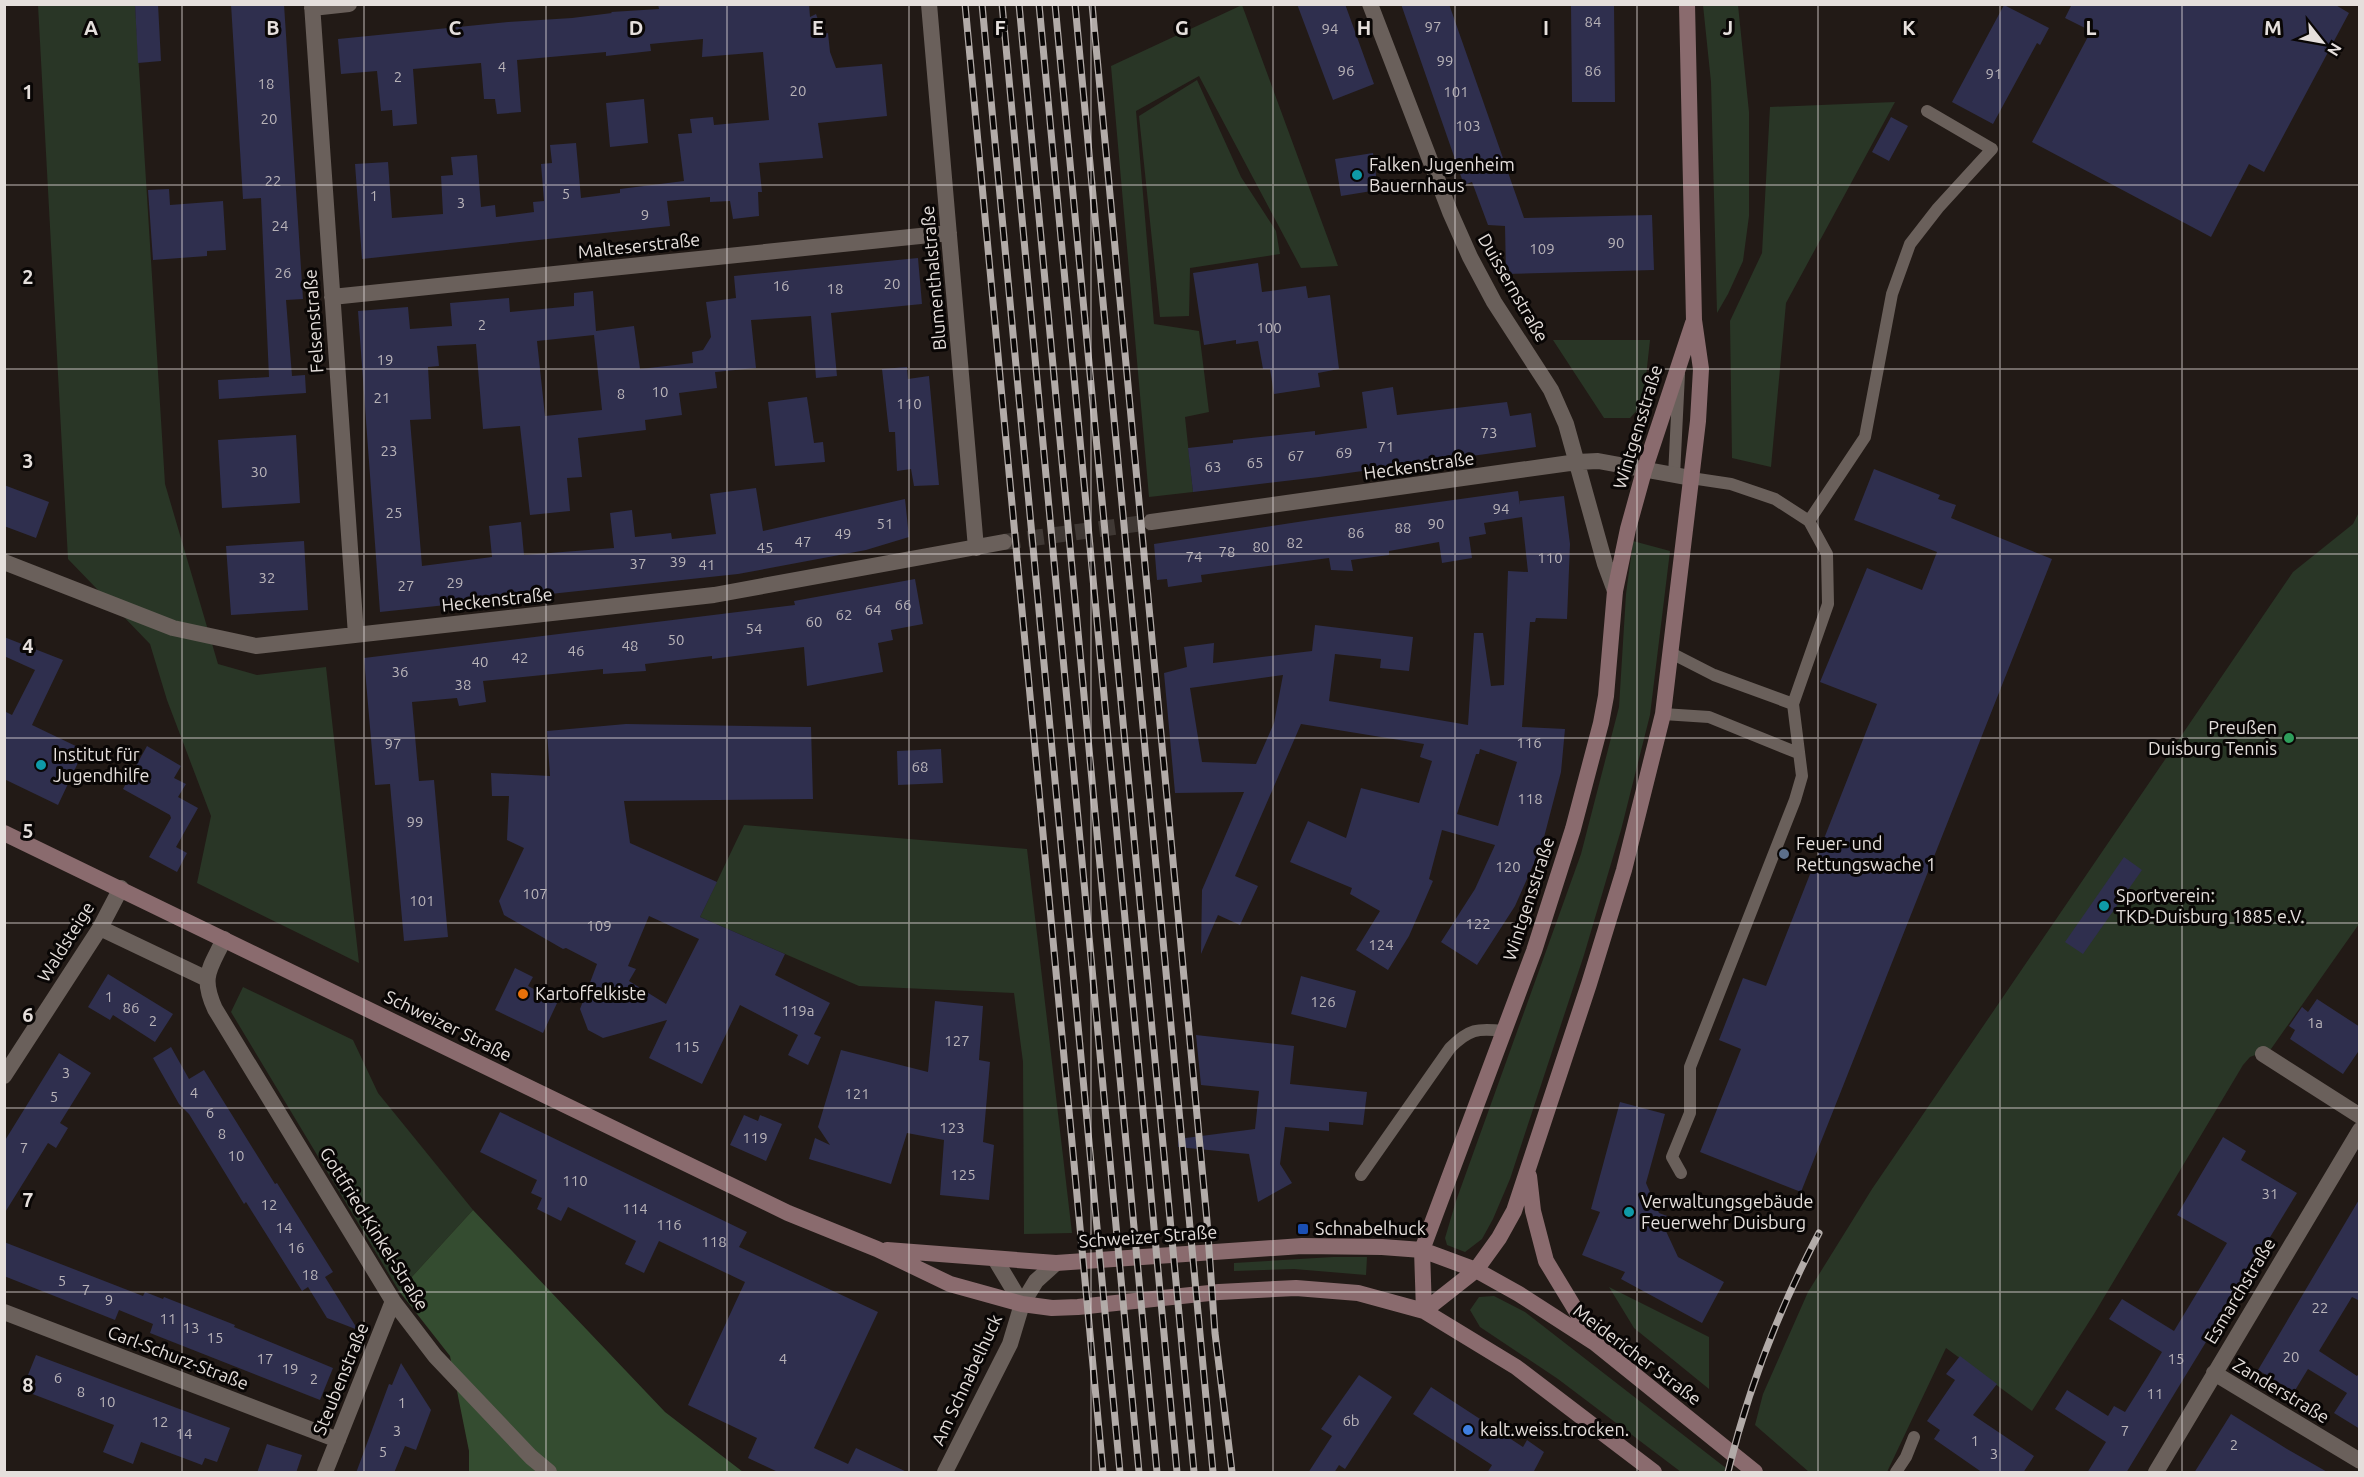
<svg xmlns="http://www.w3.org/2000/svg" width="2364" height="1477" viewBox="0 0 2364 1477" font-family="Ubuntu,sans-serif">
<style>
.green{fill:#293626}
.forest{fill:#344c30}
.building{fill:#2f2f4e;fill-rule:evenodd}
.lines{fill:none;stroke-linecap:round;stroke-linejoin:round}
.minor-tunnel{stroke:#3f3834;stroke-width:16;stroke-dasharray:16 8;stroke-linecap:butt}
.service{stroke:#6a605b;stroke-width:12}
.minor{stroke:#6a605b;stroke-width:16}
.secondary{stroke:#8a6b6e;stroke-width:16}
.rail-casing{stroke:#b2aba8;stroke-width:7}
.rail{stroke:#090605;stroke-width:4.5;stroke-dasharray:14;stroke-linecap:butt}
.grid{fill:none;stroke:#e5dfdc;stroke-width:1.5;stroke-opacity:0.55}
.culture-dot{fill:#0f9aa8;stroke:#090605;stroke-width:2}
.leisure-dot{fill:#2e9e5b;stroke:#090605;stroke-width:2}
.service-dot{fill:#5c6f8a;stroke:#090605;stroke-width:2}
.food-dot{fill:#e8710a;stroke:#090605;stroke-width:2}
.transit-dot{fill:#1a4fb4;stroke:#090605;stroke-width:2}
.shop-dot{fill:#3f7fe0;stroke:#090605;stroke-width:2}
.labels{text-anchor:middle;stroke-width:6;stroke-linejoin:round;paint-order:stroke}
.number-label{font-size:15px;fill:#b8b3b8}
.poi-label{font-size:18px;fill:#e5dfdc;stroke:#090605;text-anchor:start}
.street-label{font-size:18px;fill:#e5dfdc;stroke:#090605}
.grid-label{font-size:20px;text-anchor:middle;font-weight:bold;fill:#e5dfdc;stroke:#090605;stroke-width:6;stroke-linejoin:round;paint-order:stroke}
</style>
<rect width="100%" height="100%" fill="#221a16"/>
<path class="green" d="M38,5H135L165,484L218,664L257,675L326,667L359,963L197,883L211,816L167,700L150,644L68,559Z
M1242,5L1338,266L1301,268L1199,76L1136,111L1154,324L1199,331L1209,412L1185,417L1193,492L1149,497L1111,66Z
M1703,5H1738L1749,112V216L1743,261L1728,294L1717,313L1711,82Z
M1197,80L1241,177L1276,231L1280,254L1190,268L1189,316L1160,317L1139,116Z
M1895,102L1786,303L1771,467L1732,458L1730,321L1762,253L1770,107Z
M1553,340H1650L1643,404L1630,418H1604Z
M2359,512V924L2271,1049L2250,1057L2243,1065L2094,1314L2032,1411L1946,1348L1887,1472H1809L1755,1425L1763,1394L1808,1292L1872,1189L2293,572L2353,524Z
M1633,541L1670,551L1650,715L1621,830L1584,955L1510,1179L1493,1219L1482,1239L1465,1252L1447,1245L1445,1238L1456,1201L1581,854L1619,707L1626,594Z
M744,825L1027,849L1072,1233L1024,1234L1023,1062L1014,993L859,986L700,917Z
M243,987L353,1040L378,1093L473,1210L399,1291L231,1012Z
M1333,1257H1367L1366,1275L1294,1269L1234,1271V1263Z
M1609,1287L1709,1337V1389L1634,1328Z
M1494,1296L1525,1312L1731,1472H1681L1558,1379L1480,1327L1470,1310L1479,1297Z"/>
<path class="forest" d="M473,1210L665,1412L743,1472H469V1451L450,1356L399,1291Z"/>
<path class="building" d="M135,4H158L161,61L138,63Z
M231,4H284L303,299L286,300L292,376L305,375L306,393L219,399L218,380L269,377L261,198L243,199Z
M658,4H809L810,17L816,14L823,34L828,33L830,52L836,68L882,64L887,116L818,123L823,158L759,163L762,192H758L759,216L733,219L730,201L710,202V197L667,201L670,226L362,259L355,164L388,162L392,218L443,214L441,176L453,175L451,157L477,155L481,207L495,205L496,217L534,212L533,202L544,201L541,164L552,163L550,145L576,143L581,198L620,193V189L684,181L678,134L692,133L690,119L713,117L714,125L769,120L763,52L702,57L703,39L650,44L651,51L606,56V52L517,60L521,112L497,114L495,99H484L481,63L413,69L417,124L393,126L392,110L381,111L377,71L341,74L338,39L508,22L572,18L612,13L611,12L659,9Z
M1297,4H1345L1374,84L1333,100Z
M1401,4H1449L1524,218L1652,215L1654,270L1506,274L1505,226L1488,225L1472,182L1464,185Z
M1571,4H1614L1615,102H1572Z
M2072,4H2334L2349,13L2264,172L2249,164L2211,237L2032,142L2091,31L2065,18Z
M2004,5L2049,28L2040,45L2037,43L1993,124L1952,102Z
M644,99L648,143L610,147L606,103Z
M1891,117L1908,126L1889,161L1872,152Z
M1373,153L1378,190L1341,196L1335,159Z
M169,189L170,205L223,201L226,250L207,251V256L153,260L148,190Z
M918,258L922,304L831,313L837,376L816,378L811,316L751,320L756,368L715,372L717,388L679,393L682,415L645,420L646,430L578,438L582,477L567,478L570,511L530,515L520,426L483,429L476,344L437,346L439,366L428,367L431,419L410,420L422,566L492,557L489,526L521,522L524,555L614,548L610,513L632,510L635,537L671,533L672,539L716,534L710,494L756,488L763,531L905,499L909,537L866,550L738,574L380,612L358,311L408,307L410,329L452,326L450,303L509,298L510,312L574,306V293L593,291L596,331L634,326L640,369L693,363L692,352L703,350L711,337L706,302L736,298L734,276ZM594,335L602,410L545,416L537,341Z
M1258,263L1262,292L1306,286L1308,298L1330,295L1339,369L1318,373L1320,387L1274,394L1270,369H1263L1258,341L1236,344V340L1204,345L1193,273Z
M907,367L908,379L929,376L939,485L914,486L911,469L897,471L895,432H889L882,369Z
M1393,387L1397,415L1507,402L1510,416L1531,413L1536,447L1319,477L1193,492L1188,448L1233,443V440L1315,431V435L1367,428L1362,392Z
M807,397L814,443L823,442L825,462L775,466L768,402Z
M296,435L300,503L222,508L218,440Z
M1874,469L1940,495L1938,499L1956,505L1951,518L2052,559L1801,1192L1700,1152L1741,1049L1719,1040L1743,978L1766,986L1877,704L1820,682L1867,568L1922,590L1937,552L1854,520Z
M4,485L49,502L36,538L4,526Z
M1518,491L1520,505V501L1564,496L1570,544L1567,619L1536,618L1535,622H1530L1522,727L1565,729L1561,772L1542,845L1515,906L1477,965L1441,942L1475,889L1495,845L1442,830L1429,879L1433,881L1409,936L1388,970L1356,950L1380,911L1350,894L1352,888L1290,862L1308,821L1346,838L1361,788L1419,803L1432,761L1420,757L1424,744L1301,724L1235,876L1258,886L1240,925L1218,915L1201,954L1202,890L1244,792L1175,793L1164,673L1187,667L1184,647L1214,643L1213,663L1312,651L1315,625L1413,637L1409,671L1380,668L1381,659L1335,654L1329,701L1468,725L1474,633H1483L1491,686L1504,685L1508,571L1528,572L1522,517L1484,523L1486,534L1469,537L1472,558L1442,563L1439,542L1389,551V555L1351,560L1353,571L1331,570L1329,558L1201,575L1202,582L1168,587L1167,579L1157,580L1154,544L1324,518ZM1283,675L1274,723L1256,764L1202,762L1190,688ZM1480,749L1517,762L1498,826L1457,814L1476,754H1479Z
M304,541L308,610L231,615L226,546Z
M915,579L923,624L891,630L893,640L878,643L883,672L807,686L804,647L712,659V656L645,664L646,671L603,674V669L483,681L486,702L459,706L457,698L412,702L419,781L434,780L448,937L404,941L390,784L375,785L364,658L795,605L794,601Z
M4,637L63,660L32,725L84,750L58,805L4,779V711L12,715L35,670L4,656Z
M626,724L811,727L813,799L624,801L630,843L717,882L700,917L785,954L775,975L830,1003L814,1034L821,1037L808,1065L788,1055L798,1035L740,1005L702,1084L649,1058L667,1020L603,1038L588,1030L580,1009L597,964L566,948L563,949L504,915L499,901L524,848L507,840L509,796H492L491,773L550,776L547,731ZM649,916L699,939L666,1004L629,981L636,969L628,966Z
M147,746L181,766L174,778L186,784L178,797L198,808L176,847L187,853L177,872L149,857L171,818L170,815L123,789Z
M941,749L943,783L898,785L897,751Z
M2124,857L2142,870L2083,954L2065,942Z
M515,968L533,977L528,986L558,1001L543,1033L495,1010Z
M108,974L173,1014L155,1042L113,1015L110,1020L88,1007Z
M1301,976L1356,991L1346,1028L1291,1014Z
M2317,999L2360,1027V1049L2343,1074L2290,1039L2295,1030L2289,1026L2302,1007L2308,1012Z
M935,1001L983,1006L979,1060L990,1062L983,1142L994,1145L989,1200L940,1195L944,1140L907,1133L891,1184L809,1159L815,1138L830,1145L818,1127L841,1050L928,1072Z
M1196,1035L1294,1046L1290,1084L1367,1092L1363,1125L1329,1122V1131L1285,1127L1280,1164L1292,1183L1258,1202L1249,1154L1178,1147V1139L1255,1129L1259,1091L1201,1085Z
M171,1047L189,1079L204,1070L275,1184L277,1183L333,1272L325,1277L358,1330L327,1318L308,1287L302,1291L246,1202L244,1204L189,1114L179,1104L153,1058Z
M59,1053L91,1073L60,1123L68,1128L56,1148L48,1143L4,1214V1142Z
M1620,1102L1665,1114L1646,1183L1659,1213L1670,1217L1665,1229L1678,1257L1724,1282L1702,1323L1621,1279L1625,1272L1582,1255L1600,1212L1591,1209Z
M500,1112L747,1232L739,1247L878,1312L814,1448L848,1464L856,1448L909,1473H780L748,1458L757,1438L688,1405L745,1282L659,1241L644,1273L625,1264L636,1241L568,1207L561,1221L537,1209L542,1198L531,1193L537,1180L480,1152Z
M744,1115L758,1121L760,1115L782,1124L766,1161L730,1145Z
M2223,1137L2246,1151L2241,1160L2297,1193L2126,1473H2087L2106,1442L2055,1409L2067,1390L2108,1416L2114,1406L2125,1412L2147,1377L2162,1352L2109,1319L2122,1299L2174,1331L2227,1243L2177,1215Z
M2360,1198V1301L2352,1297L2319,1351L2357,1376L2360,1372V1429L2334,1413L2347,1393L2308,1369L2294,1392L2258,1370Z
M4,1242L143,1296L145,1292L163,1299L164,1297L235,1325L234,1327L333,1368L320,1400L150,1333L153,1324L119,1310L115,1320L4,1276Z
M36,1355L230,1428L217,1462L205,1458L202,1465L141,1442L133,1464L103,1452L114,1425L22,1390Z
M1960,1356L1997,1384L1973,1415L2034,1456L2023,1473H1983L1934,1439L1940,1430L1927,1421L1955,1380L1946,1374Z
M401,1363L431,1410L416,1450L405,1446L394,1473H356L389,1384L392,1385Z
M1359,1375L1392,1397L1345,1469L1339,1465L1334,1473H1308L1332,1436L1321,1429Z
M1431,1387L1523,1447L1527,1440L1544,1452L1533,1473H1487L1492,1465L1413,1414Z
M2231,1414L2287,1449L2329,1473H2194Z
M267,1444L302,1455L296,1473H257Z"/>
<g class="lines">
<path class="minor-tunnel" d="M1004,542L1151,522"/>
<path class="service" d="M1674,476L1679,374
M1809,521L1865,437L1892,294L1910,244L1938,208L1992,149L1927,111
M1671,653L1714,675L1793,704
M1663,714L1709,717L1798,753
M1681,1173L1672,1157L1690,1113V1067L1795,800L1802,776L1793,704L1828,604L1827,554L1809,521L1775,499L1731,484L1691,478
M1361,1175L1450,1048C1469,1029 1477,1028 1504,1031
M1896,1472L1906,1457L1914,1437"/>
<path class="minor" d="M312,4L356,635
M929,4L976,548
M1370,4L1450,212L1470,257L1494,302L1551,390L1566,424L1605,564L1615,591
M312,8L349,4
M332,297L949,233
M1151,522L1577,462L1598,461L1691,478
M4,562L173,628L256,646L714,595L1004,542
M100,928L205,978
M224,939C210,969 200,976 215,1009L393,1301L435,1356L531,1457L549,1472
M2263,1054L2360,1116
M4,1076L100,928L121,888
M995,1259L1022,1304
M4,1312L338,1440
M2214,1373L2360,1461
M325,1472L393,1301
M945,1472L1010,1344L1022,1304L1036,1281L1056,1263
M2156,1472L2360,1130"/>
<path class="secondary" d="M4,833L788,1213L877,1249L950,1284L1022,1304L1052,1308L1078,1307L1219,1292L1296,1288L1358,1293L1424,1311L1516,1367L1654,1472
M1529,1176L1533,1211L1546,1261L1592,1337
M887,1250L1056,1263L1302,1246L1382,1247L1422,1250L1476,1270L1519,1294L1595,1343L1755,1472
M1424,1311L1476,1270L1499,1238L1514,1211L1589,984L1624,870L1663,714L1698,421L1701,369L1694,320L1687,4
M1424,1311L1422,1250L1534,951L1573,829L1601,723L1606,696L1615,591L1628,529L1644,471L1693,323"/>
<g class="rail-casing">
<path id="rail" d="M965,4L1103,1472
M982,4L1120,1472
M1002,4L1139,1472
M1019,4L1157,1472
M1039,4L1177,1472
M1055,4L1194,1472
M1075,4L1213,1472
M1092,4L1207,1221L1215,1333L1232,1472
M1728,1472C1748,1389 1779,1309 1819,1233"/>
</g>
<use href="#rail" class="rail"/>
</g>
<path class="grid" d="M182,4V1472M364,4V1472M546,4V1472M727,4V1472M909,4V1472M1091,4V1472M1273,4V1472M1455,4V1472M1637,4V1472M1818,4V1472M2000,4V1472M2182,4V1472M4,185H2360M4,369H2360M4,554H2360M4,738H2360M4,923H2360M4,1108H2360M4,1292H2360"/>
<g class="culture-dot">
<circle cx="1357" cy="175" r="6"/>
<circle cx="41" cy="765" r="6"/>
<circle cx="2104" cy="906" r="6"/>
<circle cx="1629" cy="1212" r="6"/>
</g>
<circle class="leisure-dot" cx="2289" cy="738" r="6"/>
<circle class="service-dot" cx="1784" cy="854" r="6"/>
<circle class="food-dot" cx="523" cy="994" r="6"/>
<rect class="transit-dot" x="1297" y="1223" width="12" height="12" rx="3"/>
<circle class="shop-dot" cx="1468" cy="1430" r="6"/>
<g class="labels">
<g class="number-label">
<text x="1593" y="27">84</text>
<text x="1433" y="32">97</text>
<text x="1330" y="34">94</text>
<text x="1445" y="66">99</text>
<text x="502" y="72">4</text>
<text x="1346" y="76">96</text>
<text x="1593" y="76">86</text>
<text x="1994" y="79">91</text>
<text x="398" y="82">2</text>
<text x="266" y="89">18</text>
<text x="798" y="96">20</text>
<text x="1456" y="97">101</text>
<text x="269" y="124">20</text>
<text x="1468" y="131">103</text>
<text x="273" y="186">22</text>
<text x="566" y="199">5</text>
<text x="374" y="201">1</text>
<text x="461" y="208">3</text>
<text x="645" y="220">9</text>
<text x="280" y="231">24</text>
<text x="1616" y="248">90</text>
<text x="1542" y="254">109</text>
<text x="283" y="278">26</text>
<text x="892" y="289">20</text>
<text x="781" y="291">16</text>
<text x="835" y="294">18</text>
<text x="482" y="330">2</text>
<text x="1269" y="333">100</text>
<text x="385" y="365">19</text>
<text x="660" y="397">10</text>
<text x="621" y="399">8</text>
<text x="382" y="403">21</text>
<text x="909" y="409">110</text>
<text x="1489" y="438">73</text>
<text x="1386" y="452">71</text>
<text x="389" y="456">23</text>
<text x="1344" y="458">69</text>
<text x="1296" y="461">67</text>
<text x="1255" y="468">65</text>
<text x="1213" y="472">63</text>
<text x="259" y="477">30</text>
<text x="1501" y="514">94</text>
<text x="394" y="518">25</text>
<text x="885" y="529">51</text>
<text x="1436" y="529">90</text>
<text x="1403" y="533">88</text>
<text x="1356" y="538">86</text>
<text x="843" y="539">49</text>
<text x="803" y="547">47</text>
<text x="1295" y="548">82</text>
<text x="1261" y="552">80</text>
<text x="765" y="553">45</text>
<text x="1227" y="557">78</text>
<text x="1194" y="562">74</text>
<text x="1550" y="563">110</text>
<text x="678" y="567">39</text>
<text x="638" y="569">37</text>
<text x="707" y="570">41</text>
<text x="267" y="583">32</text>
<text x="455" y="588">29</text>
<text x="406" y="591">27</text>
<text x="903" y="610">66</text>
<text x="873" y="615">64</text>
<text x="844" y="620">62</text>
<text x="814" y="627">60</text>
<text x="754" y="634">54</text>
<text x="676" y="645">50</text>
<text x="630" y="651">48</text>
<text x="576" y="656">46</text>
<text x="520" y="663">42</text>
<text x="480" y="667">40</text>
<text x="400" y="677">36</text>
<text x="463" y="690">38</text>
<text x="1529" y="748">116</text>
<text x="393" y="749">97</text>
<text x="920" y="772">68</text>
<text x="1530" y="804">118</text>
<text x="415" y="827">99</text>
<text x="1508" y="872">120</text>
<text x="535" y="899">107</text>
<text x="422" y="906">101</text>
<text x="1478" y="929">122</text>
<text x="599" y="931">109</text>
<text x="1381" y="950">124</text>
<text x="109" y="1002">1</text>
<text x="1323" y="1007">126</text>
<text x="131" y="1013">86</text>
<text x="798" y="1016">119a</text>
<text x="153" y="1026">2</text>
<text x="2315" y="1028">1a</text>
<text x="957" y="1046">127</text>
<text x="687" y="1052">115</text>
<text x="66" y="1078">3</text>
<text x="194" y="1098">4</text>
<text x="857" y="1099">121</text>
<text x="54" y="1102">5</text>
<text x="210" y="1118">6</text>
<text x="952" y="1133">123</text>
<text x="222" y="1139">8</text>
<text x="755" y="1143">119</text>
<text x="24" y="1153">7</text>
<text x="236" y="1161">10</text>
<text x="963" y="1180">125</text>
<text x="575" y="1186">110</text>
<text x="2270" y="1199">31</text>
<text x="269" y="1210">12</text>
<text x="635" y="1214">114</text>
<text x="669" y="1230">116</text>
<text x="284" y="1233">14</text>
<text x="714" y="1247">118</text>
<text x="296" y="1253">16</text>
<text x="310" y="1280">18</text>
<text x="62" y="1286">5</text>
<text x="86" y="1295">7</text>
<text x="109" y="1305">9</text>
<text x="2320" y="1313">22</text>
<text x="168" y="1324">11</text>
<text x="191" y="1333">13</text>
<text x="215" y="1343">15</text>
<text x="2291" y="1362">20</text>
<text x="265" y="1364">17</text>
<text x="783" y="1364">4</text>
<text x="2176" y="1364">15</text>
<text x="290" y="1374">19</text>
<text x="58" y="1383">6</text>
<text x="314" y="1384">2</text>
<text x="81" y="1397">8</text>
<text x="2155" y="1399">11</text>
<text x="107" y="1407">10</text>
<text x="402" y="1408">1</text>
<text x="1351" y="1426">6b</text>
<text x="160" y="1427">12</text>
<text x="397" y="1436">3</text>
<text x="2125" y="1436">7</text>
<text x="184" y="1439">14</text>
<text x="1975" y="1446">1</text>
<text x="2234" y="1450">2</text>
<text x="383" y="1457">5</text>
<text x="1994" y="1459">3</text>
</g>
<g class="poi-label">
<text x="1369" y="171">Falken Jugenheim<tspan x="1369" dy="21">Bauernhaus</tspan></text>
<text x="2277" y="734" text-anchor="end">Preußen<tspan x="2277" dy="21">Duisburg Tennis</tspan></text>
<text x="53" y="761">Institut für<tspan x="53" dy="21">Jugendhilfe</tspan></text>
<text x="1796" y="850">Feuer- und<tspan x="1796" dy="21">Rettungswache 1</tspan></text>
<text x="2116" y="902">Sportverein:<tspan x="2116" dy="21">TKD-Duisburg 1885 e.V.</tspan></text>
<text x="535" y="1000">Kartoffelkiste</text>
<text x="1641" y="1208">Verwaltungsgebäude<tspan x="1641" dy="21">Feuerwehr Duisburg</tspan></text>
<text x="1315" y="1235">Schnabelhuck</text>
<text x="1480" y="1436">kalt.weiss.trocken.</text>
</g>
<g class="street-label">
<text transform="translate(639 246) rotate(-6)" y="6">Malteserstraße</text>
<text transform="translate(934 278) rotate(-95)" y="6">Blumenthalstraße</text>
<text transform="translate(1513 288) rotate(60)" y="6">Duissernstraße</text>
<text transform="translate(314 321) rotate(-94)" y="6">Felsenstraße</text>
<text transform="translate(1638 427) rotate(-73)" y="6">Wintgensstraße</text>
<text transform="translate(1419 466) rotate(-8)" y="6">Heckenstraße</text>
<text transform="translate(497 600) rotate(-6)" y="6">Heckenstraße</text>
<text transform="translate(1529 899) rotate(-72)" y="6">Wintgensstraße</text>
<text transform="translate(66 942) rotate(-58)" y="6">Waldsteige</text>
<text transform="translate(448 1026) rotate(26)" y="6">Schweizer Straße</text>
<text transform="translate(374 1229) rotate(58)" y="6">Gottfried-Kinkel-Straße</text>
<text transform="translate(1148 1237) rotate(-4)" y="6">Schweizer Straße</text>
<text transform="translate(2240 1291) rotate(-59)" y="6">Esmarchstraße</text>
<text transform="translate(1637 1355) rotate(37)" y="6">Meidericher Straße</text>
<text transform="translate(178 1358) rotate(21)" y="6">Carl-Schurz-Straße</text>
<text transform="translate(341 1379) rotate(-68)" y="6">Steubenstraße</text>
<text transform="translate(967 1380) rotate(-65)" y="6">Am Schnabelhuck</text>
<text transform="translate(2281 1391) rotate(31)" y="6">Zanderstraße</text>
</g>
</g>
<g class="grid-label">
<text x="91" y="35">A</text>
<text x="273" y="35">B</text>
<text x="455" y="35">C</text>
<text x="636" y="35">D</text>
<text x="818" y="35">E</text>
<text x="1000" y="35">F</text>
<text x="1182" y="35">G</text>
<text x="1364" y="35">H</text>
<text x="1546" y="35">I</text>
<text x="1728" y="35">J</text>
<text x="1909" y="35">K</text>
<text x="2091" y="35">L</text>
<text x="2273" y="35">M</text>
<text x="28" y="99">1</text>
<text x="28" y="284">2</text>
<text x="28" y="468">3</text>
<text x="28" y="653">4</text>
<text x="28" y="838">5</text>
<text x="28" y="1022">6</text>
<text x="28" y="1207">7</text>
<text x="28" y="1392">8</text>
</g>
<rect width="2364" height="1477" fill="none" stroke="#e5dfdc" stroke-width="12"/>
<g transform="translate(2322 42) rotate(121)" stroke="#090605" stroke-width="4.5" paint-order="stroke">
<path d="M0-4.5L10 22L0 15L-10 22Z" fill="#e5dfdc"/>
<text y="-9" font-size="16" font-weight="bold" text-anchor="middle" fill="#e5dfdc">N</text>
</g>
</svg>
